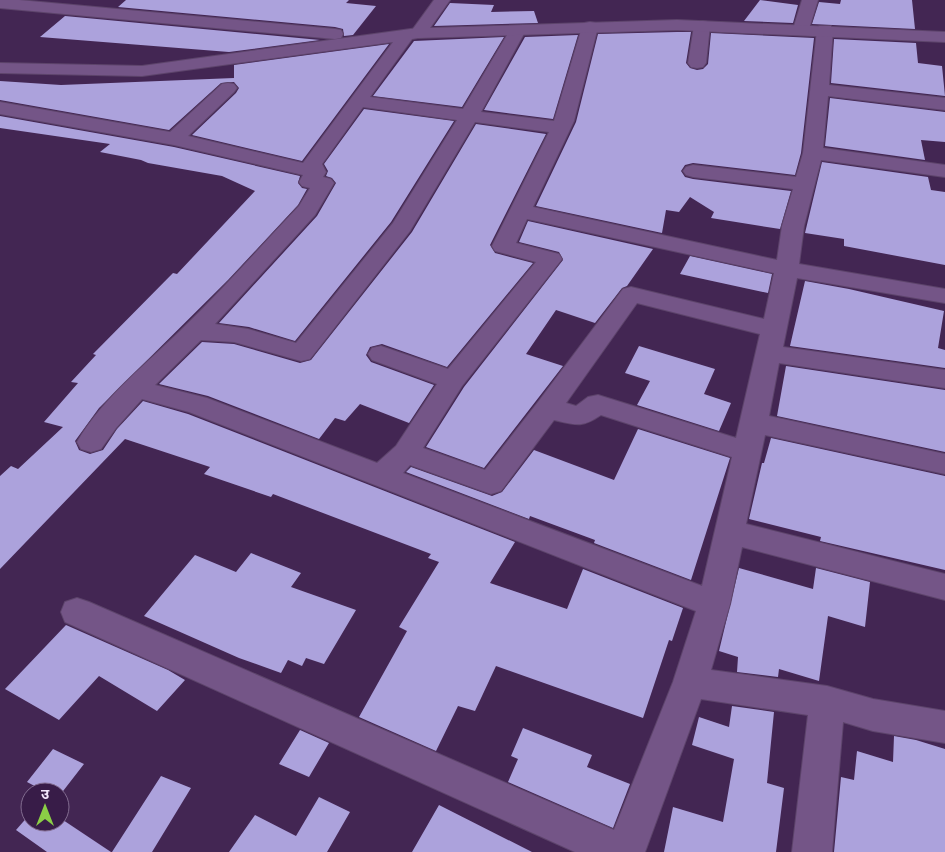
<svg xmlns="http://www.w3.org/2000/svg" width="945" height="852" viewBox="0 0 945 852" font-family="'Times New Roman','Noto Sans Devanagari',serif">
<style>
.building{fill:#aca2dc}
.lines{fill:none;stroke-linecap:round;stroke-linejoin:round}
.minor-casing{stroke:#5d446b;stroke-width:2}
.tertiary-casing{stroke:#5d446b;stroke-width:2}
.minor{fill:#745587;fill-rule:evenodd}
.tertiary{fill:#745587;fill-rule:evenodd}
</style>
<rect width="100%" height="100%" fill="#432653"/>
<path class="building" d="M126,0H349L346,3L376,6L353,35L344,36L343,29L335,27L118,7Z
M760,0L798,5L793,23L744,21Z
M841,0H912L915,29L812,24L819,2L840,4Z
M450,3L494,5L491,12L534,11L538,23L434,26Z
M65,16L320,40L229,52L40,37Z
M677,32H691L686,63L690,68L697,70L703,69L708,64L711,33L814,38L801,153L795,175L693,163L685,165L681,171L685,177L693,179L791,191L780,229L711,218L714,212L690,197L679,212L666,210L662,233L536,206L576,122L598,34Z
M578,35L553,119L484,110L525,37Z
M504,37L462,107L373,96L414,41Z
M834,39L916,43L918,63L942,66L945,96L831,83Z
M389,44L302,161L192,135L236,93L239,88L234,82L221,83L169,130L0,100V81L61,85L234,78V65Z
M830,98L945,112V142L921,140L925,160L825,146Z
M364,109L454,121L391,222L295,341L249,327L219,323L317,216L336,183L332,178L326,176L328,171L324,164Z
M0,116L174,147L300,176L298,183L302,188L307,189L298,205L228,280L99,408L75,441L79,450L90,454L103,450L117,429L143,401L188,414L515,542L490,583L567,609L583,569L683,608L672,641L669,640L643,718L496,666L475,711L458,706L436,751L359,717L407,631L399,627L439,562L428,558L431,554L273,494L271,497L204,474L210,467L125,439L0,569V476L11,466L18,469L63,427L44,422L78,383L71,382L96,355L93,354L173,273L177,274L255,191L222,176L148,163L141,160L100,152L110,144L0,128Z
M476,124L546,134L490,245L495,253L533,263L447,367L382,344L370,347L366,355L371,362L434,385L409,423L360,404L345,421L335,418L319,439L208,396L159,384L202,342L234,344L300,363L311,360L412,232Z
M822,162L928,177L931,190L945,192V265L844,246V239L805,233Z
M528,221L653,249L627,286L622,288L595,323L556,310L526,354L563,366L484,468L426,447L464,387L563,260L559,252L519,242Z
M690,256L772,274L768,293L680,274Z
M805,281L849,289L944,311L938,348L945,350V368L790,346Z
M639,346L715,369L704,394L731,403L719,431L637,405L650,381L625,373Z
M786,366L945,390V452L777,416Z
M638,429L730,458L691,580L594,543L595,540L530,516L529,519L406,472L411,467L492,496L502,492L534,450L614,480Z
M771,438L945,476V570L820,541L821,537L749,519L762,463H764Z
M251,553L301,573L291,587L356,610L324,664L306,658L302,666L288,660L281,673L239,658L144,616L195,555L236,572Z
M739,568L813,589L816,568L870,582L865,627L828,616L819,681L779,669L778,677L737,672L738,657L719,651Z
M66,625L168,670L185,680L157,711L99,676L59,720L5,689Z
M732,706L774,712L767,783L784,788L776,852H664L673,807L723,822L734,759L692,745L699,717L729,727Z
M523,728L592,755L587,767L630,784L613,828L508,782L518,759L511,756Z
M300,730L329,743L309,777L279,764Z
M894,736L916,740L945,749V852H834L841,777L854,780L857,751L893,762Z
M53,749L84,764L60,795V792H46L27,782Z
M161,776L191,788L152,852H112Z
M319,797L350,812L327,852H229L255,815L296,836Z
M439,805L532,852H412Z
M30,814V822H60V818L111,852H47L16,830Z"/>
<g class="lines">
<g class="minor-casing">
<path id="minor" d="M0,0H19L335,29L341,30L343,34L341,38L335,39L0,8Z
M802,0H818L809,29L807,33H795L793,29Z
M702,21L708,22L710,26L706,63L703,67L697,68L691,67L688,63L694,26L696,22Z
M590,22L596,23L598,27L574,121L533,207L777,260L782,226L793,189L693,177L686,175L683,171L686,167L693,165L796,177L803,153L817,30L819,26H831L833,30L829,85L945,98V110L828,96L823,148L945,165V177L821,160L804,226L799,264L945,289V303L797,278L783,347L945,370V388L779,363L769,416L945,454V474L765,435L746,524L945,574V600L742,547L730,604L711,670L827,686L873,699L945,711V743L873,731L843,722L832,852H792L808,715L701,699L645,852H575L65,622L61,612L65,602L77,598L89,602L614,830L673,682L696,611L189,412L142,399L116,428L101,449L91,452L81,449L77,442C104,396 149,362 186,325C225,287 261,246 299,206L310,188L302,186L299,182L303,175L174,145L0,114V102L170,132L222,84L228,83L234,84L237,88L234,92L188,136L303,163L393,42L142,76L0,73V63L142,66L418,28L424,29L426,33L424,37L412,39L370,97L463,109L510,30L512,26H524L526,30L481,112L554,121L582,27L584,23ZM363,107L457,120L393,223L296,343L248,329L215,324L315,215L334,183L331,179L323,177L326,172L322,164ZM475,122L549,132L492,246L495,251L536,262L448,369L381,346L372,348L368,354L372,360L437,384L396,446L377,463L207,398L155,385L201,340L234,342L301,361L310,359L410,231ZM527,219L774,273L764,319L631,287L623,289L538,402L485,470L423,448L462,386L562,259L559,254L516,243ZM637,303L760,334L736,438L598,395L588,397L576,406L566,403ZM601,415L732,457L702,586L403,473L410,465L491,494L501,491L554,420C576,425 582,428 601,415Z"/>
</g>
<g class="tertiary-casing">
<path id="tertiary" d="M434,0H450L430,28L677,20L945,32V42L677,30L418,38L412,37L410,33Z"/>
</g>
<use href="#minor" class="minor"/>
<use href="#tertiary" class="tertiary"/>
</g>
<g transform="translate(45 807)"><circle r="24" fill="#381c48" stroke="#826c90"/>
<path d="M0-4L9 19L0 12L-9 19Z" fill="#8bce46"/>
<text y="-8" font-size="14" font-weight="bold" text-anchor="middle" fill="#f2e5fb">उ</text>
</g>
</svg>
